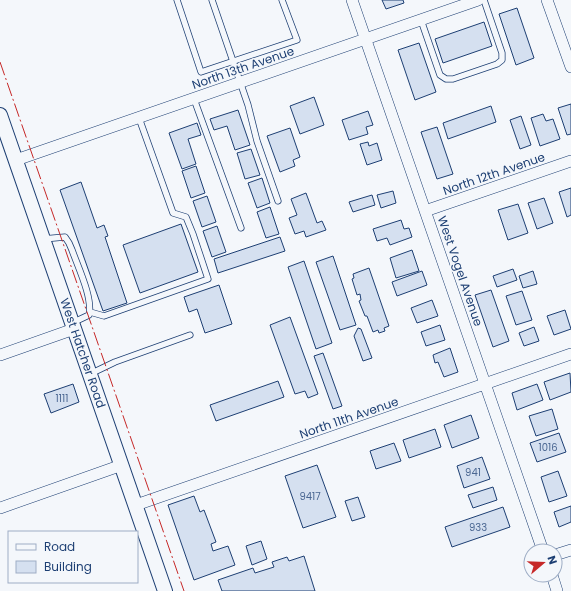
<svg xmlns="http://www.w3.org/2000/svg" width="571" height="591" viewBox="0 0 571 591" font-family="Poppins,sans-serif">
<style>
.building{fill:#d5e0f0;stroke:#1d3f73}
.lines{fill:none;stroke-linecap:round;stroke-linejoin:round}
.service-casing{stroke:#1d3f73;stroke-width:7}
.minor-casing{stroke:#1d3f73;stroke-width:12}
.tertiary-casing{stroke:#1d3f73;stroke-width:16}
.service{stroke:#f4f7fb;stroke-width:5.5}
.minor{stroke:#f4f7fb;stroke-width:11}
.tertiary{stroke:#f4f7fb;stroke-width:14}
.power{stroke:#c62828;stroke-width:1;stroke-dasharray:14 3 2 3;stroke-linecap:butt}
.labels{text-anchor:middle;stroke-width:3;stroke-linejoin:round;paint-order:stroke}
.number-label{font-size:10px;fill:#4b6792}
.street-label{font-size:12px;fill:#1d3f73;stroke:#f4f7fb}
</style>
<rect width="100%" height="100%" fill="#f4f7fb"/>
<path class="building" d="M382,0H403L404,3L386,9Z
M517,8L534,58L516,65L499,14Z
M484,22L492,46L443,63L435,39Z
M419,43L436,92L415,100L398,50Z
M314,97L324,125L300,134L290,106Z
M571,104V134L567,135L558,108Z
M491,106L496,122L448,139L443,123Z
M238,110L250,145L235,150L227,126L214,130L210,119Z
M368,111L373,125L366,127L368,134L349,140L342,120Z
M543,114L546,121L553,119L560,139L540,146L531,118Z
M521,116L531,145L520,149L510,120Z
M197,123L201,135L188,139L196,164L182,169L169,133Z
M437,127L453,174L437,179L421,132Z
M290,128L300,157L293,160L295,166L280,172L267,136Z
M368,142L369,146L377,143L382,160L367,165L360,144Z
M251,149L260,175L245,179L237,153Z
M196,166L205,193L191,198L182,171Z
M262,178L270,203L257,208L248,183Z
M81,182L97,228L104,225L108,236L105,237L127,303L103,311L60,190Z
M571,188V215L567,217L559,192Z
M393,191L396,203L381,208L377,195Z
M306,193L317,223L322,221L326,230L306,237L304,231L295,234L289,218L297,215L291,199Z
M372,195L375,205L353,212L349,202Z
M207,196L216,222L202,227L193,201Z
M544,198L553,223L537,229L528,203Z
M518,204L528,233L508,240L498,210Z
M270,207L279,234L266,238L257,212Z
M401,220L404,229L409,228L412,237L390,245L387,238L377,241L373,229Z
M181,224L198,272L140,293L123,245Z
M217,226L226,252L212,257L203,231Z
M280,237L285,251L218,273L214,259Z
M412,250L419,271L396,278L390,258Z
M333,256L356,325L340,330L316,262Z
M304,261L332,343L316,349L288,267Z
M369,268L389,326L384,328L385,331L379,333L378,330L373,332L367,316H365L359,301L361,300L360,294L357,295L352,279L354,278L353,274Z
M513,269L517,280L497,287L493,276Z
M422,271L427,285L397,296L392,282Z
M533,271L537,284L523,288L519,276Z
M219,285L232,324L205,333L197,309L189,312L184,297Z
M491,290L509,341L493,347L475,295Z
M522,291L532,320L516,325L506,296Z
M432,300L438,316L417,323L411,308Z
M565,310L571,329L554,335L547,316Z
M290,317L318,394L308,398L305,391L295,394L270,325Z
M440,325L445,340L426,346L421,332Z
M534,327L539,341L524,346L519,333Z
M358,328L361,329L372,358L363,361L354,336Z
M450,348L458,372L444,377L438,362L435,363L433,355Z
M323,353L342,406L333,409L314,356Z
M570,373L571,392L550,400L544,382Z
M278,381L284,397L216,421L210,405Z
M73,384L79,402L51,413L44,394Z
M537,384L543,400L517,410L512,393Z
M552,409L558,429L536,436L529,416Z
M471,415L479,438L452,448L444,425Z
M435,429L441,447L409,458L403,440Z
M559,433L566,452L537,462L530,443Z
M394,443L401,461L376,469L370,451Z
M482,457L490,479L464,488L457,466Z
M317,465L336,517L303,528L285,476Z
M558,471L567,496L549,502L541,477Z
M493,487L497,500L473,508L468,495Z
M194,496L200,512L204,510L216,542L211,544L213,551L228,546L235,565L194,580L168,505Z
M358,497L365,517L352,521L345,501Z
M571,506V522L559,527L554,512Z
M503,507L510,527L452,547L445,527Z
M261,541L267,559L252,565L246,546Z
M304,556L315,591H222L218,580L253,568L255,573L274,567L272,562L287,557L289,561Z"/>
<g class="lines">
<g class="service-casing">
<path id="service" d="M177,0L201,72L297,40L282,0
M212,0L248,105L257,141L278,201
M421,20L440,75L446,79H453L497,64L502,60V53L484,0
M194,99L241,228
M43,239L65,237L69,243L72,250C78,267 93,298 89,315L72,323
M90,312L104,316L208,279L193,234L186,217L173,213L139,118
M90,374L115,362L190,335"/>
</g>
<g class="minor-casing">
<path id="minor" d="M352,0L543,551
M547,0L571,67
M16,160L478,0
M425,211L571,161
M0,355L74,329
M136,505L571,354
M0,508L122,465
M555,555L571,550
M552,575L557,591"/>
</g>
<g class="tertiary-casing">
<g id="tertiary">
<path id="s1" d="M0,115L165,591"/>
</g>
</g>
<use href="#service" class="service"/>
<use href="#minor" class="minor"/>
<use href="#tertiary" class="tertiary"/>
<path class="power" d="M0,62L184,591"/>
</g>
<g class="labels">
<g class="number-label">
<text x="62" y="402">1111</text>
<text x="548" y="451">1016</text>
<text x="473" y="476">941</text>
<text x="310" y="500">9417</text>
<text x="478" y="531">933</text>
</g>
<g class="street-label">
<text transform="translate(243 68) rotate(-19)" y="4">North 13th Avenue</text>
<text transform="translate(494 174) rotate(-19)" y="4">North 12th Avenue</text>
<text transform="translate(460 271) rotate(71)" y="4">West Vogel Avenue</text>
<text dy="4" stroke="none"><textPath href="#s1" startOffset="252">West Hatcher Road</textPath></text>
<text transform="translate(349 418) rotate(-19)" y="4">North 11th Avenue</text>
</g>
</g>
<rect x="8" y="531" width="130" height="52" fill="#f4f7fb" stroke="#9eadc5"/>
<rect x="16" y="544" width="20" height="6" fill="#f4f7fb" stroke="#9eadc5"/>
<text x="44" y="551" font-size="12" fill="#1d3f73">Road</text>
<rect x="16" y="561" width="20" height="12" fill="#d5e0f0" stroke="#9eadc5"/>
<text x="44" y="571" font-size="12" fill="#1d3f73">Building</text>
<g transform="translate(543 563) rotate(71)"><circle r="19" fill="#f4f7fb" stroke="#9eadc5"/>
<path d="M0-3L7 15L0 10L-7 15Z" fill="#c62828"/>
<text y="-6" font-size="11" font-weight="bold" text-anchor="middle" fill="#1d3f73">N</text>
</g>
</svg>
